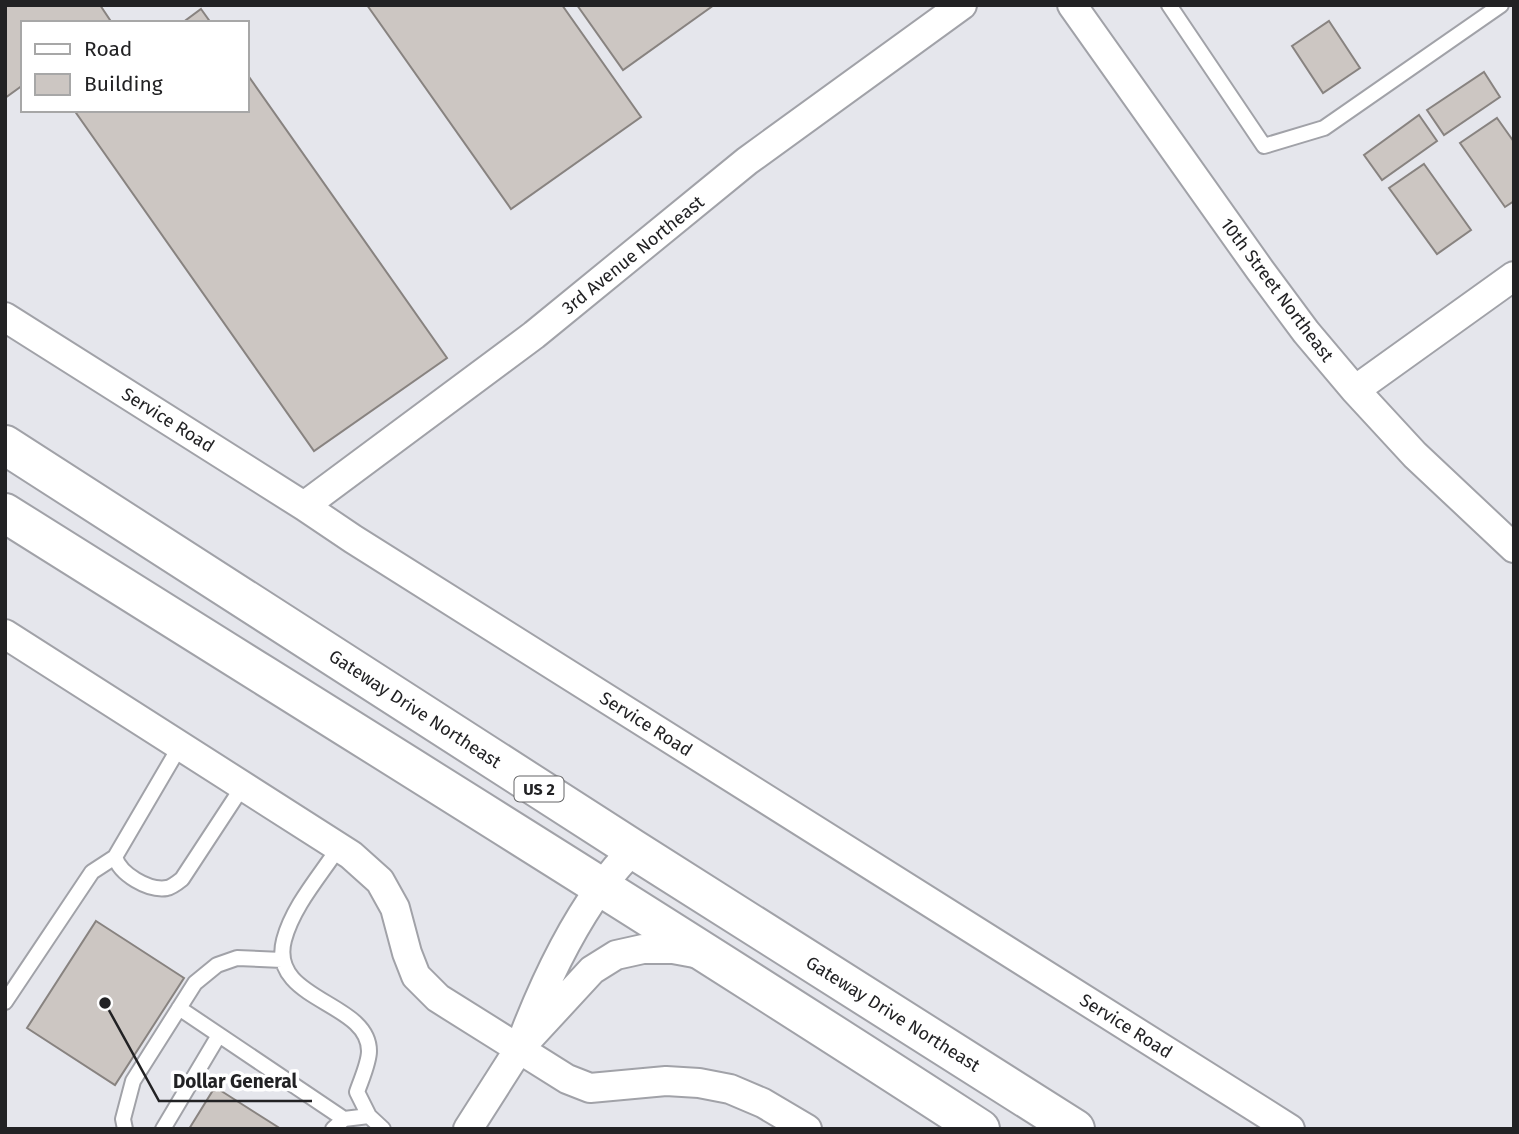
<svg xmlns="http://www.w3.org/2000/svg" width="1519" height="1134" viewBox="0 0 1519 1134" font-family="'Fira Sans',sans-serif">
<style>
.building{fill:#ccc6c2;stroke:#888380;stroke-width:2}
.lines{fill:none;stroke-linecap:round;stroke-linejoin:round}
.service-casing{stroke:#a1a2a8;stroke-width:18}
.minor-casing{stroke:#a1a2a8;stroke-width:32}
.trunk-casing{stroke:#a1a2a8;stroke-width:42}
.service{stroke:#fff;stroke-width:14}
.minor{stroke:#fff;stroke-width:28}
.trunk{stroke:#fff;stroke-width:38}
.labels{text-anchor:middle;stroke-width:7;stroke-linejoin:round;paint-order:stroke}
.shield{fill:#fff;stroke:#646466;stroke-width:2}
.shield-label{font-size:16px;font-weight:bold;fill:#222224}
.street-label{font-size:18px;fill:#222224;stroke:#fff}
.leader{fill:none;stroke:#222224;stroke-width:2.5}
.callout-dot{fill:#222224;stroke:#fff;stroke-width:2.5}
.callout-label{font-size:19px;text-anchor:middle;font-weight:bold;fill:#222224;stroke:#fff;stroke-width:7;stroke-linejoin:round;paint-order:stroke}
</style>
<rect width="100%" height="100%" fill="#e5e6ec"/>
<path class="building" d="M5,5H100L112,23H23V85L5,98Z
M367,5H562L641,117L511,209Z
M577,5H714L623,70Z
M201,9L211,23H182Z
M1329,21L1360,68L1323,93L1292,46Z
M1484,72L1500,97L1444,135L1427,110Z
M247,74L447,358L314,451L74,110H247Z
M1419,115L1437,141L1382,180L1364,155Z
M1497,118L1514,142V201L1505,207L1460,143Z
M1424,164L1471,230L1437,254L1389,188Z
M96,921L184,978L115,1085L27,1028Z
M215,1087L281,1129H189Z"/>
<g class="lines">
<g class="service-casing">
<path id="service" d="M1169,5L1264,146L1324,128L1501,5
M180,746L115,857C120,874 148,891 167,888C172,887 177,883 182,879L243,786
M339,847C320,876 293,906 284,940C268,1001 369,1001 369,1051C369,1063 361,1080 357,1092L369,1116L383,1129
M5,1002L92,872L115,857
M179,1008L344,1119
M125,1129L123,1119L133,1081L195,983L217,965L237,958L282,960
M163,1129L219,1035
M333,1129L344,1119L369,1116"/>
</g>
<g class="minor-casing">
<path id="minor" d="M1072,5L1260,270L1306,332L1355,390L1415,455L1514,548
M5,317L304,506L353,539L1290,1129
M1355,390L1514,276
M304,506L534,335L747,161L962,5
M5,634L351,855L380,881L395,908L407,953L416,976L438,998L567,1079L590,1088L666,1081L699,1083L730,1089L763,1103L807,1129
M525,1033C545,982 569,931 601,887C611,874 622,861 633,849
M468,1129L519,1049L592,970L616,955L643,949H673L700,954"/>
</g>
<g class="trunk-casing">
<path id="trunk" d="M5,445L633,849L1075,1129
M5,513C331,718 658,920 980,1129"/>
</g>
<use href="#service" class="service"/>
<use href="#minor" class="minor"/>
<use href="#trunk" class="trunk"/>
</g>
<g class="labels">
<rect class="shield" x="514.5" y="776.5" width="49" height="25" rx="5"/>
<g class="shield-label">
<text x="539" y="795">US 2</text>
</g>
<g class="street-label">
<text transform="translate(633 255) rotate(-39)" y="6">3rd Avenue Northeast</text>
<text transform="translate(1277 290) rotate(53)" y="6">10th Street Northeast</text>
<text transform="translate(168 420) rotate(32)" y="6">Service Road</text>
<text transform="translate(415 709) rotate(33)" y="6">Gateway Drive Northeast</text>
<text transform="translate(646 724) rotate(32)" y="6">Service Road</text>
<text transform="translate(893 1014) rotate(32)" y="6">Gateway Drive Northeast</text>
<text transform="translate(1126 1026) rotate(32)" y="6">Service Road</text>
</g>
</g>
<path class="leader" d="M105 1003L159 1101H312"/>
<circle class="callout-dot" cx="105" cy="1003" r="7"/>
<g class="callout-label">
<text x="235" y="1088">Dollar General</text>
</g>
<rect width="1519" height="1134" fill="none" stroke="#222224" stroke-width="14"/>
<rect x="21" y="21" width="228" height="91" fill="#ffffff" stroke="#a7a7a7" stroke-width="2"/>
<rect x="35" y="44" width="35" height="10" fill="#ffffff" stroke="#a7a7a7" stroke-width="2"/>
<text x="84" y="56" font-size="21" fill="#222224">Road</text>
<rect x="35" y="74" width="35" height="21" fill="#ccc6c2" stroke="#a7a7a7" stroke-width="2"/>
<text x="84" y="91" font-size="21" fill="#222224">Building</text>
</svg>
